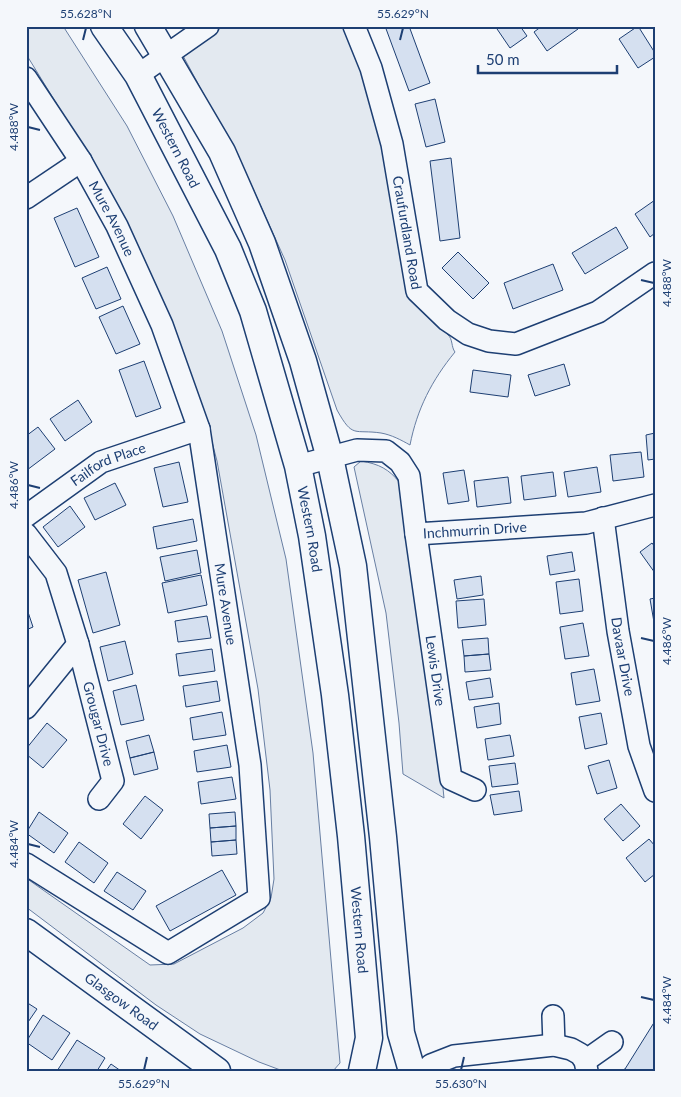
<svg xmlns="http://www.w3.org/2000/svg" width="681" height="1097" viewBox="0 0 681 1097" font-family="Lato,sans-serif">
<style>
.green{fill:#e3e9f0;stroke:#687fa3}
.building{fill:#d5e0f0;stroke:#1d3f73}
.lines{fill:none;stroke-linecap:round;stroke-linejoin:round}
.minor-casing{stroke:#1d3f73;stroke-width:24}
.major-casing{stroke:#1d3f73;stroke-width:29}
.minor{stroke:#f4f7fb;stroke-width:21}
.major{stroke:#f4f7fb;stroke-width:26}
.ticks{fill:none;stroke:#1d3f73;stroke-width:2}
.labels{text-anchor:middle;stroke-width:4;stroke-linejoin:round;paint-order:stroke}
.street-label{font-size:14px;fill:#1d3f73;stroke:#f4f7fb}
.neatline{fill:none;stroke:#1d3f73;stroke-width:2}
.ticks-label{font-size:12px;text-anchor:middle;fill:#1d3f73}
</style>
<rect width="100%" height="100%" fill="#f4f7fb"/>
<path class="green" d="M26,26H63L127,126L173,216L222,331L256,435L286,559L313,753L340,1063L333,1071H283L259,1062L200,1034L156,1005L26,907V878L150,965L174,964L243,928L263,913L271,898L274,879L270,790L258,689L217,461L206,419L96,168L26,54Z
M217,26H344C369,87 383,145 395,210C400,234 397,258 406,282C414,304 433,318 448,335C453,339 451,347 455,352C432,380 417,409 410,445C401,440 392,435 381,433C354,429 353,439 337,410L285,260L245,171L181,52Z
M361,461C379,464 389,469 400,483L439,749L444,798L403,774L399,723L386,613L354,467Z"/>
<path class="building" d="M385,26H409L430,83L409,91Z
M495,26H520L527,36L510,48Z
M542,26H576L578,29L547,51L534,32Z
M638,26L655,53V57L638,68L619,39Z
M435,99L445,142L426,147L415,104Z
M451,158L460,238L440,241L430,161Z
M655,200V233L650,237L635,214Z
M77,208L99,257L75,267L54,218Z
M616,227L628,248L585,274L572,253Z
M458,252L489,283L473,299L442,268Z
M553,264L563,290L513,309L504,283Z
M107,267L121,299L96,309L82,278Z
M123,306L140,344L116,354L99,317Z
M144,361L161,408L136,417L119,370Z
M564,364L570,385L535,396L528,375Z
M473,370L511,375L508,397L470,392Z
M78,400L92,422L65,441L50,419Z
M38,427L55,449L27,470L26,436Z
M655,433V459L648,460L646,435Z
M641,452L644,477L613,481L610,455Z
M179,462L188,502L163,507L154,468Z
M597,467L601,492L568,497L564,472Z
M464,470L469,501L448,504L443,473Z
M553,472L556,496L524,500L521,476Z
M508,477L511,503L477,507L474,481Z
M115,483L126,505L95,520L84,498Z
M70,506L85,527L58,547L43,527Z
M193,519L197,541L157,549L153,527Z
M652,543L655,547V573L640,552Z
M197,550L201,573L165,581L160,557Z
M572,552L575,571L550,575L547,556Z
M106,572L120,625L93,633L78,580Z
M201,575L207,605L168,613L162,583Z
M481,576L483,595L457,599L454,580Z
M579,579L583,611L560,614L556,582Z
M655,598V628L650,599Z
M484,599L486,625L458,628L456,601Z
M26,606L33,627L26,630Z
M207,616L211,638L178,642L175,621Z
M583,623L589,656L565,659L560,627Z
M488,638L489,654L464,656L462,640Z
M125,641L133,674L108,681L100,647Z
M212,649L215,671L179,676L176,654Z
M489,654L491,670L465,672L464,656Z
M594,669L600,701L576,705L571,673Z
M490,678L493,697L469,700L466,682Z
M217,681L220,701L186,707L183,686Z
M136,685L144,720L121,725L113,691Z
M499,703L501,724L477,728L474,707Z
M222,712L226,735L193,740L190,718Z
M601,713L607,744L585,749L579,717Z
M47,723L67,740L43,768L26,754V749Z
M149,735L154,752L130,758L126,741Z
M510,735L514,756L488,760L485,739Z
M227,745L231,767L197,772L194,751Z
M154,752L158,769L134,775L130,758Z
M609,760L617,788L597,794L588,766Z
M515,763L518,784L492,787L489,766Z
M232,777L236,799L201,804L198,782Z
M519,791L522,811L494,815L490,795Z
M145,796L163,810L141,839L123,824Z
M621,804L640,826L623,841L604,819Z
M39,812L68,833L54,853L26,833Z
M235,812L236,826L210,828L209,814Z
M236,826V840L211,842L210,828Z
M649,839L655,846V874L645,882L626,858Z
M236,840L237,854L212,856L211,842Z
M79,842L108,863L94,883L65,862Z
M222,870L236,895L170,931L156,906Z
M117,872L146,891L133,910L104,891Z
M26,1002L37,1009L26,1025Z
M43,1015L70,1033L52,1060L26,1042Z
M655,1021V1071H620L625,1069Z
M77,1040L105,1058L97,1071H57Z
M111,1064L121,1071H106Z"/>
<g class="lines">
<g class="minor-casing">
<g id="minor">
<path id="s1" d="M354,26L371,68L392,144L417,291L447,320L468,334L489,341L516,344L598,312L655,273"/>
<path d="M138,75L208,26"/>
<path id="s2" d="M26,78L81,161L117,226L162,325L199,429L250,765L259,898L168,953L26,864"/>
<path d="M26,198L81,161"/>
<path id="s3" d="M298,466L357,450L386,451L400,462L409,476L416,534L586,523L655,505"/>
<path id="s4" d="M26,516L101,462L199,429"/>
<path id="s5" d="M603,518L618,631L639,746L655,791"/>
<path id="s6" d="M26,534L56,573L78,644L113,781L99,799"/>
<path id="s7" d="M416,534L451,779L475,790"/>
<path d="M26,708L78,644"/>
<path d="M553,1016L554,1045"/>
<path d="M585,1061L612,1042"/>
<path d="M425,1071L431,1065L454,1056L554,1045L571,1049L580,1054L585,1061L587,1071"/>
</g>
</g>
<g class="major-casing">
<g id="major">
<path id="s8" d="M104,26L138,75L228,249L253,311L298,466L312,536L335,695L351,836L369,1038L362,1071"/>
<path d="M148,26L222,152L262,243L303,361L330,458L353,566L383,837L401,1033L412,1071"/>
<path id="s9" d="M26,932L217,1071"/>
</g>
</g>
<use href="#minor" class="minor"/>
<use href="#major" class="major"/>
</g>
<path class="ticks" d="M83,40L86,28M400,40L403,28M28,127L40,130M641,280L654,283M28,485L40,488M641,638L654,641M28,844L40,847M641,997L654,1000M144,1070L147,1057M461,1070L464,1057"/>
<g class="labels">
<g class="street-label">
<text dy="5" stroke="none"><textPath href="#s8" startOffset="142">Western Road</textPath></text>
<text dy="5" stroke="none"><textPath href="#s2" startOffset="165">Mure Avenue</textPath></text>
<text dy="5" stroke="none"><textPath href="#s1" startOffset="214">Craufurdland Road</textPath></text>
<text dy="5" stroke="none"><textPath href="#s4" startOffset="98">Failford Place</textPath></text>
<text dy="5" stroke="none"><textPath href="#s8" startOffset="548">Western Road</textPath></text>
<text dy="5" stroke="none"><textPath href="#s3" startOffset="242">Inchmurrin Drive</textPath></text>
<text dy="5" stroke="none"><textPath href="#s2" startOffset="570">Mure Avenue</textPath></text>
<text dy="5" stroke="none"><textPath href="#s5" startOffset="140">Davaar Drive</textPath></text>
<text dy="5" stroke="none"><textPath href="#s7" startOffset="138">Lewis Drive</textPath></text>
<text dy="5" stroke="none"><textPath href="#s6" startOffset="206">Grougar Drive</textPath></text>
<text dy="5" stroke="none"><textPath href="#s8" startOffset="952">Western Road</textPath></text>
<text dy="5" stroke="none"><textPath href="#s9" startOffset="118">Glasgow Road</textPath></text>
</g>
</g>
<rect width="681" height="1097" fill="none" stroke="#f4f7fb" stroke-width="55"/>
<path d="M478 65v8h139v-8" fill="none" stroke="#1d3f73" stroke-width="2.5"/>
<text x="486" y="65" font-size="15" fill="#1d3f73" stroke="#f4f7fb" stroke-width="4" paint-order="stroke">50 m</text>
<rect x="28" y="28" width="626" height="1042" class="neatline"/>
<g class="ticks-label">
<text x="86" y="18">55.628°N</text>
<text x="403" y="18">55.629°N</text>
<text transform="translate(14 127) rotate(-90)" y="4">4.488°W</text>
<text transform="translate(667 283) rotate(-90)" y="4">4.488°W</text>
<text transform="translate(14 485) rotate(-90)" y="4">4.486°W</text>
<text transform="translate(667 641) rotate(-90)" y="4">4.486°W</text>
<text transform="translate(14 844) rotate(-90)" y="4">4.484°W</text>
<text transform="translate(667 1000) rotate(-90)" y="4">4.484°W</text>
<text x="144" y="1088">55.629°N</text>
<text x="461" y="1088">55.630°N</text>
</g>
</svg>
